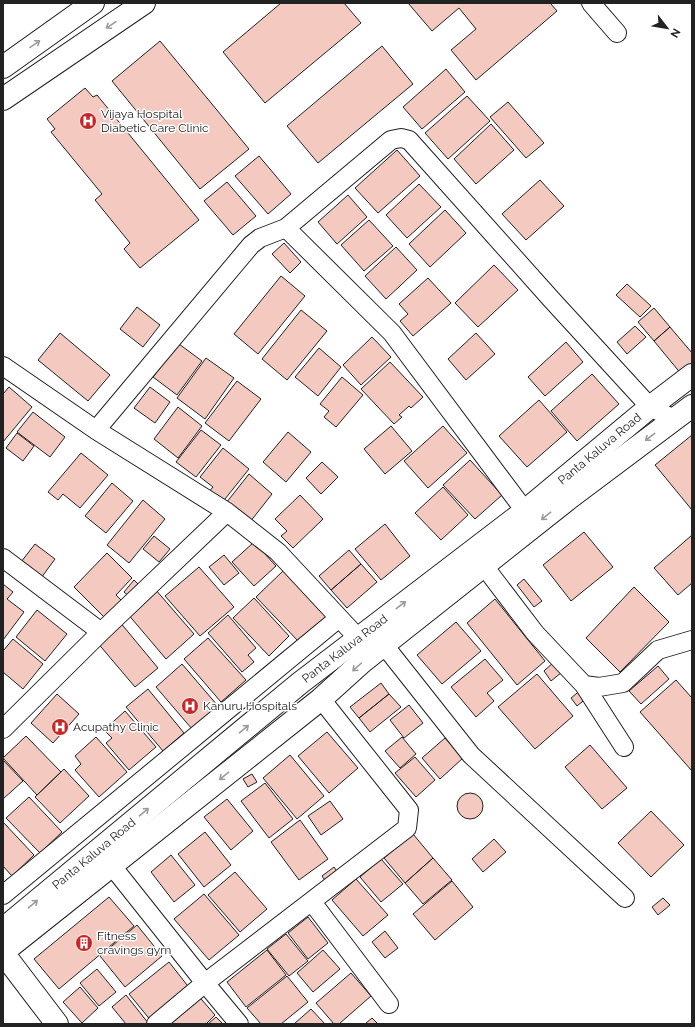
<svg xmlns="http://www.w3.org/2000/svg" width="695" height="1027" viewBox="0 0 695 1027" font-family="Raleway,sans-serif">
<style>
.building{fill:#f3c9c0;stroke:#222}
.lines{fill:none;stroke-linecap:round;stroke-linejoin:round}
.street-casing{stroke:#222;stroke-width:20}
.secondary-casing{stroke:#222;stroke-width:24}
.highway-casing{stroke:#222;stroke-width:24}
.street{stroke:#fff;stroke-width:18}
.secondary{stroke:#fff;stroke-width:22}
.highway{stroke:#fff;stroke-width:22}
.oneway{stroke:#9c9c9c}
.labels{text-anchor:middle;stroke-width:3;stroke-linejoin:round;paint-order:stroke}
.poi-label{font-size:12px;fill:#222;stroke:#fff;text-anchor:start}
.street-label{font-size:12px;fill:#222;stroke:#fff}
</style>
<rect width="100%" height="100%" fill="#fff"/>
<path class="building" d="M281,3H344L361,23L265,103L223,52Z
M408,3H550L557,11L476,80L451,50L476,29L459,8L432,31Z
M160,41L249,149L200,189L112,81Z
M382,46L413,84L318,163L287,126Z
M446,69L465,92L422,129L403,107Z
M85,88L93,97L97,95L199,220L140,268L124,249L130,243L95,200L102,194L51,132L55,129L47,119Z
M467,96L490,121L448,159L425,133Z
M508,102L544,143L526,158L490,117Z
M491,124L514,150L476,184L454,159Z
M397,150L420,176L378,213L355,188Z
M259,156L291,194L268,214L235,176Z
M540,180L564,206L526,240L502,214Z
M227,182L256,216L233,235L204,201Z
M419,184L441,207L407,238L386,215Z
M348,195L367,217L337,244L318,222Z
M445,210L466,233L430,267L409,244Z
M369,220L393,246L364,271L341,245Z
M284,243L301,262L290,273L272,254Z
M396,247L417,270L386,299L365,276Z
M494,265L518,290L478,327L455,303Z
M281,276L305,296L258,354L234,334Z
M428,278L451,303L413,336L400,321L408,314L399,304Z
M627,284L651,306L640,317L616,295Z
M137,307L160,325L143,347L120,329Z
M654,308L670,327L654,341L638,322Z
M301,310L327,331L287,380L262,359Z
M635,326L646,337L627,354L617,342Z
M670,327L692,353V368L682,375L654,341Z
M60,333L110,375L88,401L38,360Z
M476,333L495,354L466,380L448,359Z
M372,337L391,357L361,385L343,365Z
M566,342L583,362L545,396L528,377Z
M179,344L202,361L177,395L153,377Z
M319,348L341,367L318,396L295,377Z
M206,358L234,378L205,419L177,398Z
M390,362L423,397L411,408L409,406L399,415L402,417L394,424L361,389Z
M592,374L619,404L577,441L551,411Z
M342,377L363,395L336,427L324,417L329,411L320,404Z
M237,381L261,399L229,441L205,423Z
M9,387L32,407L3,442V394Z
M150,387L170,402L155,423L134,408Z
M539,400L567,432L527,467L499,436Z
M178,407L202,426L178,458L154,439Z
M33,412L65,437L50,457L17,432Z
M391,426L412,451L385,474L364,449Z
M443,426L467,453L428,488L404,461Z
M201,430L221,445L196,477L176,462Z
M288,432L311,452L286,482L263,462Z
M17,433L34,446L23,461L6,448Z
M692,435V510L655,465Z
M223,448L249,469L221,504L208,493L213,487L200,477Z
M81,453L108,475L80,508L63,494L58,500L48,492Z
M470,460L502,495L475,519L443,485Z
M322,462L338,477L321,494L306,478Z
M249,474L272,494L250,522L226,503Z
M112,483L133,501L106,533L85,516Z
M443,487L468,515L441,540L415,513Z
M300,495L323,519L293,548L281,536L287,531L275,519Z
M143,500L165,519L129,563L107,545Z
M385,524L410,556L381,580L355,549Z
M584,532L613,567L571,601L543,565Z
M692,535V583L678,595L654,568Z
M154,536L170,549L159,562L143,549Z
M254,542L276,566L254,586L232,562Z
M35,544L55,559L41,578L21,562Z
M349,550L361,564L331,590L319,576Z
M107,553L132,578L116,595L124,603L107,620L74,587Z
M224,555L239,573L224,585L209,567Z
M361,564L377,582L347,608L331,590Z
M199,567L234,607L200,636L165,596Z
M283,571L327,616L300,643L256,597Z
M524,579L542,601L534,607L517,585Z
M134,580L142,588L132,599L124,592Z
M3,584L13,592L7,599L24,612L3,640Z
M634,587L669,622L620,672L586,638Z
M155,589L194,634L166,659L127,613Z
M254,598L289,636L269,656L233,618Z
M495,599L545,661L517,685L467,623Z
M37,610L67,634L45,661L16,637Z
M228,615L256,648L248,655L254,662L242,672L208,633Z
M119,621L158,668L135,687L96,641Z
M456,622L481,651L442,684L417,655Z
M208,638L246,680L221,702L184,659Z
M13,639L43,664L23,689L3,672V651Z
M485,659L503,680L487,693L494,701L476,717L451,687Z
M554,662L562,672L551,681L544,671Z
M182,664L218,706L192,729L156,687Z
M658,666L669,679L641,704L629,691Z
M537,674L573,716L535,749L498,707Z
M676,680L692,698V771L640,712Z
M381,683L389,694L359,718L350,707Z
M148,689L184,733L163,751L126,707Z
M582,689L588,697L577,706L571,698Z
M57,694L79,714L53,743L31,723Z
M389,694L401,707L370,732L359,718Z
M409,705L423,723L404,738L390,720Z
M125,711L156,747L129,770L106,743L112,738L104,730Z
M327,732L358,768L329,793L298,756Z
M26,736L61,772L37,795L3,758Z
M96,737L127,772L99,797L75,770L81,764L75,756Z
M402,737L416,754L400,768L385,751Z
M445,738L463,758L440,779L422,758Z
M590,745L627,788L602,809L565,767Z
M290,755L324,796L297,819L263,778Z
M415,757L435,780L416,797L395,773Z
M3,760L23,781L3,799Z
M64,769L89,796L60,823L35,797Z
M252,774L257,782L248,787L243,779Z
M265,783L293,819L269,838L241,801Z
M457 806a13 13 0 1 1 26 0a13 13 0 1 1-26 0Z
M29,797L62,832L40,853L6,818Z
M227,799L253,831L231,850L204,817Z
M330,801L343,819L321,835L308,816Z
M651,811L684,845L651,877L618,843Z
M300,820L328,859L299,880L271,842Z
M3,822L34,855L12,876L3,866Z
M205,832L231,865L204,887L178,854Z
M413,834L433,858L405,883L384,858Z
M494,839L506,852L483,872L472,859Z
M171,855L195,885L174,902L151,872Z
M433,858L452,880L423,904L405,883Z
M381,859L403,884L381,902L360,877Z
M334,867L338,873L326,882L322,876Z
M235,872L267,909L240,932L208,895Z
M356,879L388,915L363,936L332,900Z
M452,881L473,907L435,940L413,914Z
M204,894L239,935L209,960L174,919Z
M109,897L134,926L59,989L34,959Z
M663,898L670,905L658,915L652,907Z
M308,917L328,943L308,959L288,933Z
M137,925L162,956L125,987L100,956Z
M385,931L398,948L385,958L372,942Z
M286,934L308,961L289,976L267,949Z
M267,950L286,975L246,1007L227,982Z
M323,950L340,969L313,992L297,973Z
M169,962L191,990L152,1022L129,994Z
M97,969L116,992L99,1006L80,983Z
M351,973L371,996L339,1024H334L316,1003Z
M287,976L308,1002L281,1024H261L247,1008Z
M80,987L98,1008L82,1023L63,1002Z
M196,993L215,1015L206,1024H162Z
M126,995L149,1024H126L112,1007Z
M311,1009L325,1024H294Z
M216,1017L223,1024H208Z
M372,1018L378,1024H365Z"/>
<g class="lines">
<g class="street-casing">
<path id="street" d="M591,3L617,33
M286,228L392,333L525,511
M3,366L96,430L227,512L278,552L358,638
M96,430L251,245L260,238L286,228L391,140L401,138L409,140L551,299L650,407L674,419
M3,558L101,632
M484,566L535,633L584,685L624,747
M384,645L471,755L625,898
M584,685L599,687L623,683L658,650L692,640
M3,729L101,632L227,512
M112,866L205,983L239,1024
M3,895L339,618
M312,902L389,1004
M156,1024L205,983L407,828L409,810L321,699"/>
</g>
<g class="secondary-casing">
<g id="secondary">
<path id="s1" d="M3,929L300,683L525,511L650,407L692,375"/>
<path d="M3,952L321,699L362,662L568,499L692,406"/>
<path d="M3,953L57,1024"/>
</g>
</g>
<g class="highway-casing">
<path id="highway" d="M3,67L93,3
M3,99L144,3"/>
</g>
<use href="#street" class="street"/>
<use href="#secondary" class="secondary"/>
<use href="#highway" class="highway"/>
</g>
<defs><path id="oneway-shaft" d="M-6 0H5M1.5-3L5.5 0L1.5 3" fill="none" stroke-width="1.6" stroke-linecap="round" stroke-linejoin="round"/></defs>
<g class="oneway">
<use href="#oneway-shaft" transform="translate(111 25) rotate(146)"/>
<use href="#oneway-shaft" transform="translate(35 44) rotate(-35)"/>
<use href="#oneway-shaft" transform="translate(650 437) rotate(143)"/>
<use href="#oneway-shaft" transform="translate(546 516) rotate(141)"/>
<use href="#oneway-shaft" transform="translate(401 605) rotate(-37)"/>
<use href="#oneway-shaft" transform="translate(357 667) rotate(138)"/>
<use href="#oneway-shaft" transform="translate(244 729) rotate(-40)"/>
<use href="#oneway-shaft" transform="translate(224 776) rotate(141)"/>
<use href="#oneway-shaft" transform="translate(144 812) rotate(-40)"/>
<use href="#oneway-shaft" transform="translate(33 904) rotate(-40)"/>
</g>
<defs>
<g id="hospital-disc" transform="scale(0.9)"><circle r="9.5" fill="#c62828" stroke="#fff"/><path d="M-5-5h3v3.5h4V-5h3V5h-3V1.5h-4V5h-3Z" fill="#fff"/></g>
<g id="building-disc" transform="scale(0.9)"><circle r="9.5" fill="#c62828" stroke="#fff"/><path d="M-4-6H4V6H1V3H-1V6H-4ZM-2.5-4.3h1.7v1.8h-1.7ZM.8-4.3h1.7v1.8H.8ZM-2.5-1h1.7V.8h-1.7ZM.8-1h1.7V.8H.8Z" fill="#fff"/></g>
</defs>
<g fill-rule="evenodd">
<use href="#hospital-disc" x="88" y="121"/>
<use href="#hospital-disc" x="190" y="706"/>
<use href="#hospital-disc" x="60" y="727"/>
<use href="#building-disc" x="84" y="943"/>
</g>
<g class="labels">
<g class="poi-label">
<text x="101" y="118">Vijaya Hospital<tspan x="101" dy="14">Diabetic Care Clinic</tspan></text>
<text x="203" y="710">Kanuru Hospitals</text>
<text x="73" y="731">Acupathy Clinic</text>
<text x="97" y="940">Fitness<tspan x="97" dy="14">cravings gym</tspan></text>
</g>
<g class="street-label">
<text dy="4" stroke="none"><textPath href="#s1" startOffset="766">Panta Kaluva Road</textPath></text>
<text dy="4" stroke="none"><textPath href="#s1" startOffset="442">Panta Kaluva Road</textPath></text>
<text dy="4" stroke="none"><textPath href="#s1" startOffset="118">Panta Kaluva Road</textPath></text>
</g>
</g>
<rect width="695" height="1027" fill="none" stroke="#222222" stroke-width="8"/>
<g transform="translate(667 28) rotate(121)" stroke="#ffffff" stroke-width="3" paint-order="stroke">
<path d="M0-3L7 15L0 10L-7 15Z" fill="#222222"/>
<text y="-6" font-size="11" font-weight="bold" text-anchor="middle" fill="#222222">N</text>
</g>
</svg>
